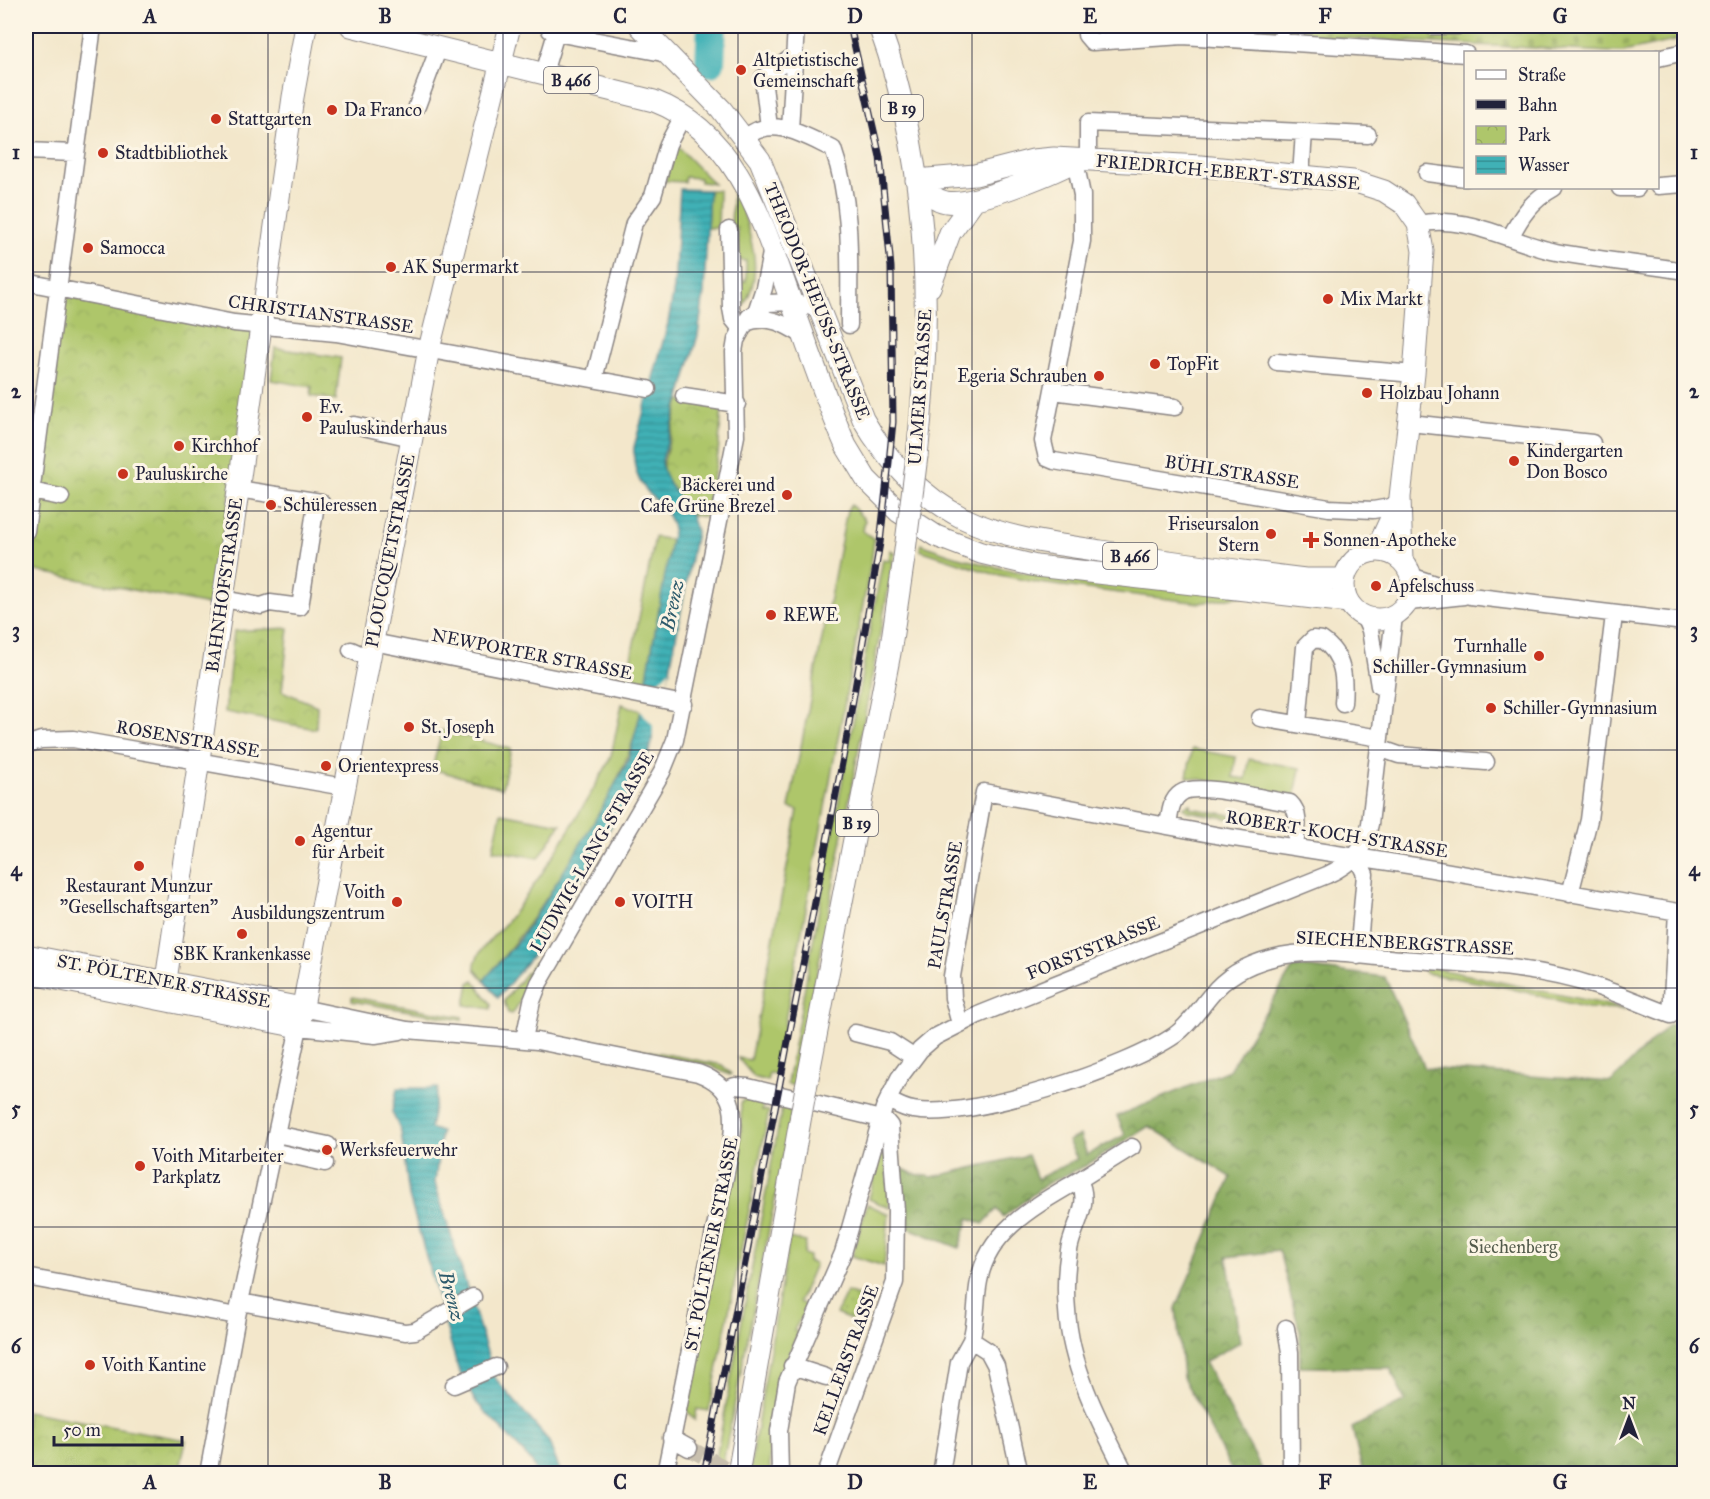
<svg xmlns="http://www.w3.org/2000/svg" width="1710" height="1499" viewBox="0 0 1710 1499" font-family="'IM FELL Great Primer',serif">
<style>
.grass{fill:#aec66b;stroke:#687453;stroke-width:1.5}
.forest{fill:url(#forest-crowns);stroke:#56664d;stroke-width:1.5}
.cemetery{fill:url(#cemetery-stones);stroke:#687453;stroke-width:1.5}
.park{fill:url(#park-crowns);stroke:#687453;stroke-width:1.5}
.garden{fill:url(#garden-dots);stroke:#687453;stroke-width:1.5}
.water{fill:url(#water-rules);stroke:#316a78;stroke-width:1.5}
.pier{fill:#f3e7cb}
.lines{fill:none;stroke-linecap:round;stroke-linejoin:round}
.river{stroke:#40b1b6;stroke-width:30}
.minor-tunnel{stroke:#c9c0ae;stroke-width:16;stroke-dasharray:16 8;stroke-linecap:butt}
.minor-casing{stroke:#8a8483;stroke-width:19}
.major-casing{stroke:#8a8483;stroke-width:23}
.minor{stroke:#fff;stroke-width:16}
.major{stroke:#fff;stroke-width:21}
.rail-casing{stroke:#22223b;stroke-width:7}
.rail{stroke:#fcf5e5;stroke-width:4.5;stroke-dasharray:14;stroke-linecap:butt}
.major-bridge-casing{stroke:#8a8483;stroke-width:23;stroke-linecap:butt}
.major-bridge{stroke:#fff;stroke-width:21}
.grid{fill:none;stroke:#22223b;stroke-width:1.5;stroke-opacity:0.55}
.poi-dot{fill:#c8321e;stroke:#fcf5e5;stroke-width:2}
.labels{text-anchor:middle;stroke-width:6;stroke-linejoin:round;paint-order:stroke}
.shield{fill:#fcf5e5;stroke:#63616e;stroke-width:1.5}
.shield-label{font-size:16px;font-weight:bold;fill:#22223b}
.poi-label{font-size:18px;fill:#22223b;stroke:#fcf5e5;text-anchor:start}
.street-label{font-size:18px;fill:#22223b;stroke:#fcf5e5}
.park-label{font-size:18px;fill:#535b4c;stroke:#fcf5e5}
.water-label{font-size:20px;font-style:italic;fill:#2e5b6c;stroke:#fcf5e5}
.neatline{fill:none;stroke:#22223b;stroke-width:2}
.grid-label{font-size:20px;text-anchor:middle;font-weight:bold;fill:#22223b}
</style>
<defs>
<pattern id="forest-crowns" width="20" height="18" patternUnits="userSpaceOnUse" patternTransform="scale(1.5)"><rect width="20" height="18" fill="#8aab5f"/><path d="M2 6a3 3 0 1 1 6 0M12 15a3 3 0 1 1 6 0" fill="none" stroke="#708b50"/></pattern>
<pattern id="cemetery-stones" width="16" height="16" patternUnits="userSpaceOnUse" patternTransform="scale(1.5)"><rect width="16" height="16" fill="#aec66b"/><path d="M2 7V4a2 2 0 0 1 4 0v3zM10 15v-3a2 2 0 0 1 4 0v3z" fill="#95aa5e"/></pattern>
<pattern id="park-crowns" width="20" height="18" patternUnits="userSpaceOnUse" patternTransform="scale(1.5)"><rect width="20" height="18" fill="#aec66b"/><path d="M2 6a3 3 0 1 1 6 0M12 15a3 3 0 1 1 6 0" fill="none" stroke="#95aa5e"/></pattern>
<pattern id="garden-dots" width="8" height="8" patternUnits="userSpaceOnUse" patternTransform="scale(1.5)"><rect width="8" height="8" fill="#aec66b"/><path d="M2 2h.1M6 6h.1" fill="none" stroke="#95aa5e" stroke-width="1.8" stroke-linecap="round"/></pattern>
<pattern id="water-rules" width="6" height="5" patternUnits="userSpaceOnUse" patternTransform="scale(1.5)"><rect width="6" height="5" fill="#40b1b6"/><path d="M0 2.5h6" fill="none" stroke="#359095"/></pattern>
</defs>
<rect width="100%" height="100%" fill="#fcf5e5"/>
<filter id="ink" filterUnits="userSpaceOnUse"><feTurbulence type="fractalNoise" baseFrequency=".0167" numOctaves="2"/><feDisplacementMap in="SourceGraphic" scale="12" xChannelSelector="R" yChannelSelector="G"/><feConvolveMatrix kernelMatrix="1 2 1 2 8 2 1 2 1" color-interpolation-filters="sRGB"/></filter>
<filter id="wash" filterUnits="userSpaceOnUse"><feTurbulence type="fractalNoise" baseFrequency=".008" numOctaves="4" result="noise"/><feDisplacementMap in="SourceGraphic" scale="24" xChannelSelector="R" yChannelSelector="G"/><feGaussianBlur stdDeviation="1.35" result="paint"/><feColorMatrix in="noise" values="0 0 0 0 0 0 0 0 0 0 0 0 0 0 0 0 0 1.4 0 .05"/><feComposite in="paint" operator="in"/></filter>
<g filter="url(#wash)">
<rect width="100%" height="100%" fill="#f3e7cb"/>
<path class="grass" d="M674,143L713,183L700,182V178L685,177L684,182L665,181Z
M733,186L738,194C748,232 767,271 743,306L739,304V282L746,281V261L738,260L737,228L731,227Z
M709,190H719L718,228H707Z
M851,505L865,520L863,531L874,539L872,557L775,1074L769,1073L767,1081L754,1077L738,1058L750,1060L798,810L789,808L847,510Z
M655,537L672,540L646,685L626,683Z
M921,544C1025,586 1141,585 1251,594L1200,603L1039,583L990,573L920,550Z
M890,550L895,553L796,1086L787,1084L883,559L889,561Z
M622,704L641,711C630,764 604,807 576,853C548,898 519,940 484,980L475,969C473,954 495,935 505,924C544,876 575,820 606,767L611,756Z
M1192,749L1236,757L1233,777L1246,779L1249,759L1300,768L1295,796L1187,777Z
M1191,804L1190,808L1288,825V829L1187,811L1183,807Z
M501,813L561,824L539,858L493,850Z
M534,963L540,965L515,1010L512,1014L508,1013L504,1001Z
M1425,966L1627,1009L1588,1008L1505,987L1425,973Z
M474,980L491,1004V1009L465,1005L469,983Z
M352,997L462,1017V1020L352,1001Z
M613,1044L722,1065L731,1074L730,1075L711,1066L611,1048Z
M752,1095L764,1098L762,1110L769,1111L709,1411L697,1409L695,1420L686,1410L685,1395L741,1136V1102Z
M783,1102L791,1103L790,1112L792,1113L721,1473L713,1474Z
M883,1151L886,1154L890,1208L869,1199L880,1153Z
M867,1204L889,1214L884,1266L852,1256Z
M789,1238L806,1242L804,1254L809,1256L808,1262L815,1264L799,1302L811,1308L806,1318L802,1316L794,1330L798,1333C777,1377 767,1424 770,1473L749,1474Z"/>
<path class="forest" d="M1294,966L1385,977L1425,1068L1611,1082L1669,1024L1684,1028V1473H1363L1352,1428L1405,1401L1390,1368L1300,1367V1332L1279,1251L1227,1257L1240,1342L1204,1362L1264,1473H1233L1183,1377L1176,1308L1231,1177L1149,1126L1085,1166L1048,1183L1003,1217L997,1209L983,1224L969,1218L959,1248L906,1227L905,1215H900L897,1166L914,1174L932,1177L1028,1155L1037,1179L1077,1159L1068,1141L1080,1135L1087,1155L1125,1135L1117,1116L1229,1070Z"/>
<path class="cemetery" d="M1264,26H1684V39L1623,52H1610L1263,34Z"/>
<path class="park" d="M58,295L253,331L214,606L26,569V532Z
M275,348L341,358L336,400L311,396L312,387L271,380Z
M680,400L722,407L718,454L705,517L692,515L664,476L662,468Z
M289,628L282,691L317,706L316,729L225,712L234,631Z
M442,730L511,749L502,788L432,769Z
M26,1411L186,1440L179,1473H26Z"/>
<path class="garden" d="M847,1292L869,1300L861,1324L836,1314Z"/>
<path class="water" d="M702,26H719V63L698,59Z
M680,189L709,190L704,293L698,335L662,460C662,488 690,499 696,532L670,669L645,767L576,888L535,952L498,998L484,980L519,940L544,903L591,827L628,761L641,711L673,529C666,495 631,498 634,447L668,323L674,288Z
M397,1088H438L430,1128L441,1132L435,1183L495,1378L548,1440L561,1473H536L532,1462L475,1401L458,1369L409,1196L401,1132L392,1112Z"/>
<path class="pier" d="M670,669L664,700L653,745V725L639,709L643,685L659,681Z"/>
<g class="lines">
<path class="river" d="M710,62L712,26"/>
</g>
</g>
<g filter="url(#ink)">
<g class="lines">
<path class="minor-tunnel" d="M689,1448L735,1474"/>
<g class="minor-casing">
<path id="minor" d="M552,26L550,30L556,33L668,54
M1086,26V35L1092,42L1183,36L1466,54
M1431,26H1458
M1282,30L1283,26
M1658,58L1684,52
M544,73L556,33
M417,106L439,47
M769,127L763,78L795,55
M790,130L796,26
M1304,132L1368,135
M745,138C772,114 805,136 833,149C853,204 849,266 849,325
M26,151L74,153
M1088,160V123L1304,132L1301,176
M1075,161L1082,195V241L1043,441L1047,458L1054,461L1329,508L1373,510L1396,506
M1427,173L1466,178
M1658,186L1684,184
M1620,188H1637
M1418,224C1465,213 1511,243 1556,252C1599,260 1642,264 1684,271
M729,230L731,308L733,319L741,329
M1510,238C1521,216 1532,200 1554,188
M26,282L234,323L336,333L648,389
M757,309L764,288L772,248
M745,323C769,314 785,324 804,336
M1277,362L1414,374
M594,379L634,223L653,196L668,144L683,116
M1053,391L1175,407
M684,396L737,404
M1410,423L1592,443
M354,425L412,438
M238,489L321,502
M31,491L61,497
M26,531L93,26
M1411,576L1470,596L1684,622
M223,599L261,606L270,603L300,607L316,504
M1409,602L1464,596
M1364,617L1370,630L1379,686
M373,642L684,704
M351,650L369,658
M1260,718L1380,738
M1298,724L1305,647L1313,639L1322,640C1344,655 1345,679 1343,703
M26,745L41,740L73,739L344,787
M1379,748L1399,755L1486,762
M1168,826C1170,815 1170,800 1181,793C1197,781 1268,800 1290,803C1302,814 1296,833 1295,847
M1356,856L1365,874L1358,956
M1570,894L1589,820L1614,615
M302,1008L407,1030L537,1041L698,1073C739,1088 735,1117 730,1153L665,1474
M960,1024L953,998L952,976L984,792L1221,836L1421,867L1684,913
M855,1033L890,1042L913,1057
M524,1039L532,1001L539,983L662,772L675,740L736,436L734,352L736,340L749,317L768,303L792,302L819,309
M724,1090L735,1086L748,1087L885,1120L890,1126L896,1211L895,1282L826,1474
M888,1100C896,1104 904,1109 913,1110C970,1121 1128,1068 1175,1035C1191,1023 1199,1009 1211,995C1226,976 1249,964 1272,958C1310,948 1351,955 1389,958C1459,964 1528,964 1595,986C1621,994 1645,1006 1671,1015L1677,912
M276,1134L328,1145
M272,1151L325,1163
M26,1277L237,1316
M240,1302L405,1332L415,1331L473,1297
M1286,1328L1290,1352L1291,1474
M792,1366L826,1377
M454,1385L496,1367
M671,1438L689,1448
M208,1474L237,1316L299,1027L375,1035L400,1031
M780,1474L779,1431L787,1382L843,1253L884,1108L899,1078L920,1050L935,1037L978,1015L1327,875C1351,864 1365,850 1370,824L1394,616
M941,1474L959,1362L971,1340
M1020,1474L996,1366L988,1351L971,1340C977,1321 975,1300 979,1281C988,1229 1039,1204 1079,1180
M1126,1474C1100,1423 1070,1367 1067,1310C1065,1290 1066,1269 1069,1250C1073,1225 1092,1205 1079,1180L1132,1147"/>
</g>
<g class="major-casing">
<path id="major" d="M351,26L654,101C738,133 763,224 791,301C809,349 825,399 846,446L866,479L899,512L936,536L981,553L1036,566L1348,602
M640,26L721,109L760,160L863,419C885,459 923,498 963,518C1006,539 1054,544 1101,551C1169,562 1237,570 1305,579H1344
M879,26C929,162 933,313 917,456
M916,180L975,175L1033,160L1054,158L1201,166L1353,181L1384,191L1404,204L1418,224L1423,251L1414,374L1400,497L1402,560
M916,180C924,188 933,200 946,202C971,207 1051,174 1075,161
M930,287L950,233L974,200
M1344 585a34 34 0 1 1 68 0a34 34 0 1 1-68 0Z
M1376,551L1398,503
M26,955L302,1008
M26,973L299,1027L429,349L510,26
M172,1002L166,980L223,599L293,97L306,26
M806,1088L890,653L904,558
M738,1474L801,1115"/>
</g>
<use href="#minor" class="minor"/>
<use href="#major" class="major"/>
<g class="rail-casing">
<path id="rail" d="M704,1474L843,758L880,543L889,462L893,422L891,267L880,157L850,26"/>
</g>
<use href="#rail" class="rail"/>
<g class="major-bridge-casing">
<path id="major-bridge" d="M904,558L917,456
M801,1115L806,1088"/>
</g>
<use href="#major-bridge" class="major-bridge"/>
</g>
</g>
<path class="grid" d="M268,26V1474M503,26V1474M738,26V1474M972,26V1474M1207,26V1474M1442,26V1474M26,272H1684M26,511H1684M26,750H1684M26,988H1684M26,1227H1684"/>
<g class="poi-dot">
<circle cx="741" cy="70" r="6"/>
<circle cx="332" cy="110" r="6"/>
<circle cx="216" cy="119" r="6"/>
<circle cx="103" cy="153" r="6"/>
<circle cx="88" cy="248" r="6"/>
<circle cx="391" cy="267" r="6"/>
<circle cx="1328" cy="299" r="6"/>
<circle cx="1155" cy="364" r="6"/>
<circle cx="1099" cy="376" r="6"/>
<circle cx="1367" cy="393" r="6"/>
<circle cx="307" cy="417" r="6"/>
<circle cx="179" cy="446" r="6"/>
<circle cx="1514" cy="461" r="6"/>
<circle cx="123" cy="474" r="6"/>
<circle cx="787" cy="495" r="6"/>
<circle cx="271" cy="505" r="6"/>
<circle cx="1271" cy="534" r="6"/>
<path d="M1308 531h6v6h6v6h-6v6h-6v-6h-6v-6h6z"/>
<circle cx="1376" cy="586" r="6"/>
<circle cx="771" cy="615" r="6"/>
<circle cx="1539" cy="656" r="6"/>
<circle cx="1491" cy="708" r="6"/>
<circle cx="409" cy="727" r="6"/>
<circle cx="326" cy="766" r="6"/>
<circle cx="300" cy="841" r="6"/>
<circle cx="139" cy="866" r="6"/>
<circle cx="397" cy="902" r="6"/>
<circle cx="620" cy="902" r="6"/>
<circle cx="242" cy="934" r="6"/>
<circle cx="327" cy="1150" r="6"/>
<circle cx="140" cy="1166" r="6"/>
<circle cx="90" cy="1365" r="6"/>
</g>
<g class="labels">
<g class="shield">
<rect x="544" y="67" width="54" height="26" rx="4.5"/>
<rect x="881" y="95" width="42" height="26" rx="4.5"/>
<rect x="1103" y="543" width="54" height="26" rx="4.5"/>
<rect x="836" y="810" width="42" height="26" rx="4.5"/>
</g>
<g class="shield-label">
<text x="571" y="86">B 466</text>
<text x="902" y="114">B 19</text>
<text x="1130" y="562">B 466</text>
<text x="857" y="829">B 19</text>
</g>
<g class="poi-label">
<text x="753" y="66">Altpietistische<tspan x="753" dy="21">Gemeinschaft</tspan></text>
<text x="344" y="116">Da Franco</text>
<text x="228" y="125">Stattgarten</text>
<text x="115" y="159">Stadtbibliothek</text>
<text x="100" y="254">Samocca</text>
<text x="403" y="273">AK Supermarkt</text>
<text x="1340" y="305">Mix Markt</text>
<text x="1167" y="370">TopFit</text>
<text x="1087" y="382" text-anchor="end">Egeria Schrauben</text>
<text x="1379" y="399">Holzbau Johann</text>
<text x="319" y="413">Ev.<tspan x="319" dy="21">Pauluskinderhaus</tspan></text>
<text x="191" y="452">Kirchhof</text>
<text x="1526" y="457">Kindergarten<tspan x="1526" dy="21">Don Bosco</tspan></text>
<text x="135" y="480">Pauluskirche</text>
<text x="775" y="491" text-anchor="end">Bäckerei und<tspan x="775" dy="21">Cafe Grüne Brezel</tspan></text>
<text x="283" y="511">Schüleressen</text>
<text x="1259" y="530" text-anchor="end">Friseursalon<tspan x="1259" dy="21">Stern</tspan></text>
<text x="1323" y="546">Sonnen-Apotheke</text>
<text x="1388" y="592">Apfelschuss</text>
<text x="783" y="621">REWE</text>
<text x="1527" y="652" text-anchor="end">Turnhalle<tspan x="1527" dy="21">Schiller-Gymnasium</tspan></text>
<text x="1503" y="714">Schiller-Gymnasium</text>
<text x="421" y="733">St. Joseph</text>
<text x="338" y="772">Orientexpress</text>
<text x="312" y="837">Agentur<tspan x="312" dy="21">für Arbeit</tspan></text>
<text x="139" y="892" text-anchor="middle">Restaurant Munzur<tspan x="139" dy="21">"Gesellschaftsgarten"</tspan></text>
<text x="385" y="898" text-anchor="end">Voith<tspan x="385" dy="21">Ausbildungszentrum</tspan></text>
<text x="632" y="908">VOITH</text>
<text x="242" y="960" text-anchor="middle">SBK Krankenkasse</text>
<text x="339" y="1156">Werksfeuerwehr</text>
<text x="152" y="1162">Voith Mitarbeiter<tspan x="152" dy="21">Parkplatz</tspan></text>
<text x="102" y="1371">Voith Kantine</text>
</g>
<g class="street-label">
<text transform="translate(1228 172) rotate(5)" y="6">FRIEDRICH-EBERT-STRASSE</text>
<text transform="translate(817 301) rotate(68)" y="6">THEODOR-HEUSS-STRASSE</text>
<text transform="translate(321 314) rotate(8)" y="6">CHRISTIANSTRASSE</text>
<text transform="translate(920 387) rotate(-86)" y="6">ULMER STRASSE</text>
<text transform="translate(1232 472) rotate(9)" y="6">BÜHLSTRASSE</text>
<text transform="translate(390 551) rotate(-79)" y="6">PLOUCQUETSTRASSE</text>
<text transform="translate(224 585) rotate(-82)" y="6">BAHNHOFSTRASSE</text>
<text transform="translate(532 654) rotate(11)" y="6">NEWPORTER STRASSE</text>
<text transform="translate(188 739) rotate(10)" y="6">ROSENSTRASSE</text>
<text transform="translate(1337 834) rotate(9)" y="6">ROBERT-KOCH-STRASSE</text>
<text transform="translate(592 852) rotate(-60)" y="6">LUDWIG-LANG-STRASSE</text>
<text transform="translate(945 905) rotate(-80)" y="6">PAULSTRASSE</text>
<text transform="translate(1405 943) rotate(3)" y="6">SIECHENBERGSTRASSE</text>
<text transform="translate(1093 948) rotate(-22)" y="6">FORSTSTRASSE</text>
<text transform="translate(164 981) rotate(11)" y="6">ST. PÖLTENER STRASSE</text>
<text transform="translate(711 1244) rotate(-79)" y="6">ST. PÖLTENER STRASSE</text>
<text transform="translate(846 1360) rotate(-70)" y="6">KELLERSTRASSE</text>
</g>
<g class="park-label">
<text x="1513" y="1253">Siechenberg</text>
</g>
<g class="water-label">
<text transform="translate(672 605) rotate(-78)" y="7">Brenz</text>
<text transform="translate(452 1296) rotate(75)" y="7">Brenz</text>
</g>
</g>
<rect width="1710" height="1499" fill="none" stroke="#fcf5e5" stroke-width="66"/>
<rect x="1464" y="51" width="195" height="138" fill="#fcf5e5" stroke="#a5a1a1" stroke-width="1.5"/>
<rect x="1476" y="70" width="30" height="9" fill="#ffffff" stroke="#a5a1a1" stroke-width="1.5"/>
<text x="1518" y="81" font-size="18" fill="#22223b">Straße</text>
<rect x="1476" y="100" width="30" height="9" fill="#22223b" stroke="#a5a1a1" stroke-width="1.5"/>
<text x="1518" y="111" font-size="18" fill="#22223b">Bahn</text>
<rect x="1476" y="126" width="30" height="18" fill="url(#park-crowns)" stroke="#a5a1a1" stroke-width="1.5"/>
<text x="1518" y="141" font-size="18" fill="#22223b">Park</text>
<rect x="1476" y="156" width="30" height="18" fill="url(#water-rules)" stroke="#a5a1a1" stroke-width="1.5"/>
<text x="1518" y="171" font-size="18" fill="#22223b">Wasser</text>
<g transform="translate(1629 1418)" stroke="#fcf5e5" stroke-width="4.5" paint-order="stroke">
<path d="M0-4.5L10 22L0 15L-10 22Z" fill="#22223b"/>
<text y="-9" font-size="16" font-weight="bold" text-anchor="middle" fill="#22223b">N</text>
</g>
<path d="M54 1436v9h128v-9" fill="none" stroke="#22223b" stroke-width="3"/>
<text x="63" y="1436" font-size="18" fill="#22223b" stroke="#fcf5e5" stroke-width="4.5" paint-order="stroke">50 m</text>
<rect x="33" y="33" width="1644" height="1433" class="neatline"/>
<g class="grid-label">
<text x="150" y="23">A</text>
<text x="385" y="23">B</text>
<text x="620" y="23">C</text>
<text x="855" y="23">D</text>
<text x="1090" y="23">E</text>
<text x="1325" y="23">F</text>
<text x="1560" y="23">G</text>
<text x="16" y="159">1</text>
<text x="1694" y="159">1</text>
<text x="16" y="398">2</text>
<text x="1694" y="398">2</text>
<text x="16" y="637">3</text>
<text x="1694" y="637">3</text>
<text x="16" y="876">4</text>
<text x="1694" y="876">4</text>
<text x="16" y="1115">5</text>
<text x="1694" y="1115">5</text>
<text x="16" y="1353">6</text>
<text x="1694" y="1353">6</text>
<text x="150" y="1489">A</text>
<text x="385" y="1489">B</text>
<text x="620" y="1489">C</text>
<text x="855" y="1489">D</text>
<text x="1090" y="1489">E</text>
<text x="1325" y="1489">F</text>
<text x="1560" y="1489">G</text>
</g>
</svg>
